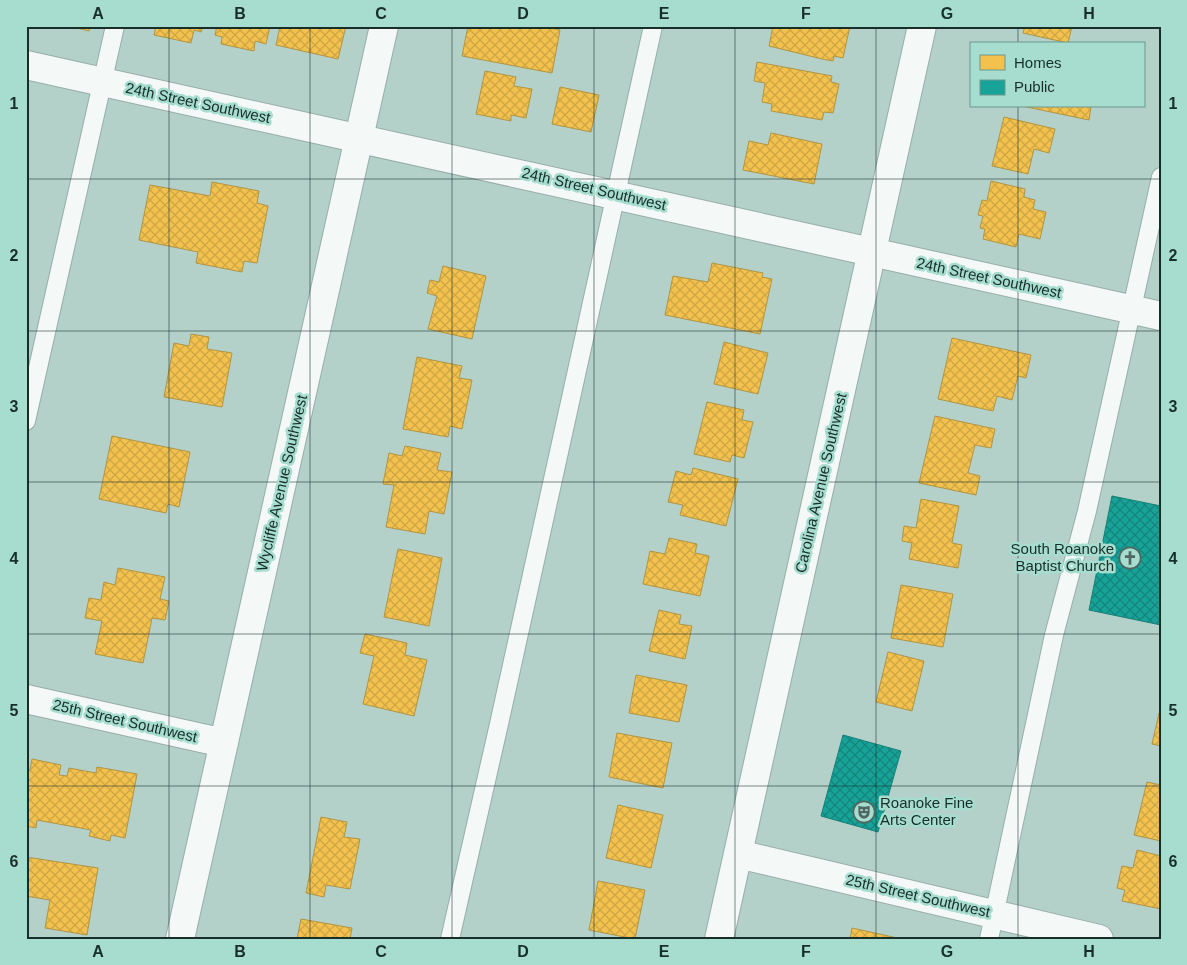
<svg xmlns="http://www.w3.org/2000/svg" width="1187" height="965" viewBox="0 0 1187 965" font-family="Arial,sans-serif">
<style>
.homes{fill:url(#homes-cross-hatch);stroke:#b19543}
.public{fill:url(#public-cross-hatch);stroke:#178077}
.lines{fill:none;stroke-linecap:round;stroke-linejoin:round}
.lane-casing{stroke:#97aea8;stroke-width:20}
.street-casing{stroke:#97aea8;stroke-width:30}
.lane{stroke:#f4f8f7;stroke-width:18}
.street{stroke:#f4f8f7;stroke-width:28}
.grid{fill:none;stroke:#182e29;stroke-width:1;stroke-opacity:0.55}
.labels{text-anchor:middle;stroke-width:5;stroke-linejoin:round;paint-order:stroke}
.street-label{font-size:15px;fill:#182e29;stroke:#a6ddcf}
.poi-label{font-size:15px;fill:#182e29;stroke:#a6ddcf;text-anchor:end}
.neatline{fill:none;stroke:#182e29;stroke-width:2}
.grid-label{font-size:16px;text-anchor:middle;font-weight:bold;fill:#182e29}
</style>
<defs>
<pattern id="homes-cross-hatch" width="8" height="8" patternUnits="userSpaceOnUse" patternTransform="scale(1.25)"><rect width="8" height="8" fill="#f2c14e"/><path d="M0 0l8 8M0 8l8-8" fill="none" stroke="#cfa644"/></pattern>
<pattern id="public-cross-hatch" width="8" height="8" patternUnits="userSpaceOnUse" patternTransform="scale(1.25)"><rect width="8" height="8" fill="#17a398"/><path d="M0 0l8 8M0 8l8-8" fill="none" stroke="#14857c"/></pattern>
</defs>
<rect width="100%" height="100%" fill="#b3d0c9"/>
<path class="homes" d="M69,26H90L89,31Z
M156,26H203L201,32L194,30L191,43L154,35Z
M217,26H270L266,44L255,41L254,51L221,44L222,37L215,35Z
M280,26H346L338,59L276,45Z
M468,26H541L560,30L552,73L462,56Z
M773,26H850L843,58L834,56L833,61L822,59L769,46Z
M1025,26H1072L1068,43L1023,33Z
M757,62L832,76L831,82L839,84L833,113L824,112L822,120L771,111L772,104L762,102L765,83L754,81Z
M485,71L516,77L514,86L532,89L526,118L511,115V121L476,114Z
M560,87L599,95L591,132L552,124Z
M1022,106H1091L1089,120Z
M1004,117L1055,129L1049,153L1034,149L1028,174L992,166Z
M771,133L822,144L814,184L743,170L749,141L768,145Z
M991,181L1025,189L1024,197L1035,200L1033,209L1046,212L1040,239L1019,234L1016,247L983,239L985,229L980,228L983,216L978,215L982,200L987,201Z
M212,182L259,191L257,203L268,206L257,263L244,261L242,272L196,263L198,252L139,240L150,185L210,196Z
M712,263L763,273L762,277L772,279L760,334L665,315L673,276L708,282Z
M443,266L486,276L472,339L428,329L437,296L427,293L430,280L439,282Z
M191,334L209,337L207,349L232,353L222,407L164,397L174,343L189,346Z
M952,338L1031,355L1026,378L1018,376L1012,400L997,396L993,411L938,399Z
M724,342L768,353L758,394L714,384Z
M417,357L462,366L459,378L472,380L462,429L450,426L448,437L403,429Z
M707,402L744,410L742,420L753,422L744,458L732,455L730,462L694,454Z
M935,416L995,429L991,448L975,445L968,473L980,476L976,495L919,483Z
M112,436L190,452L179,507L168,504L166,513L99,499Z
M405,446L441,453L437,470L452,472L444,514L429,511L425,534L386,527L394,485L383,484L389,453L402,456Z
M693,468L738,479L726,526L680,515L683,505L668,502L676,471L691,475Z
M921,499L959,506L952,543L962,545L958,568L909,559L912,543L902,541L904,526L916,528Z
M669,538L697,544L695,553L709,556L700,596L643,584L650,551L665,554Z
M398,549L442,558L429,626L384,617Z
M118,568L165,577L160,599L169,601L165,620L152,618L143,663L95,654L102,621L85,618L89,598L101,600L104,582L115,585Z
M901,585L953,594L943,647L891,638Z
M659,610L681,615L679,624L692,626L685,659L649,651Z
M365,634L407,643L405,655L427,660L414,716L363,704L374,656L360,653Z
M888,652L924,661L912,711L876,702Z
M636,675L687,685L679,722L629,713Z
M1159,713L1161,714V746L1152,744Z
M617,733L672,743L663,788L609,777Z
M32,759L61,765L59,775L67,776L69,768L96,773L97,767L137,774L125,838L111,835L110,841L89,836L91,830L37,820L36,828L26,826V769L30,770Z
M1147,782L1161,785V841L1134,835Z
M618,805L663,815L651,868L606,858Z
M321,817L347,822L344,837L360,839L350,889L326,885L324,897L306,893Z
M1137,850L1161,856V909L1122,901L1125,890L1117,888L1122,866L1133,868Z
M26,857L98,868L87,935L45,928L50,900L26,896Z
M598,881L645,890L635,939L589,930Z
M301,919L352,928L350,939H297Z
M852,928L902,939H850Z"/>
<path class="public" d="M1112,496L1161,506V625L1089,610Z
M843,735L901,751L878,832L821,816Z"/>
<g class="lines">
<g class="lane-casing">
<path id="lane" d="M26,421L115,26
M450,939L499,724L653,26
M989,939L1054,635L1087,511L1161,177"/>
</g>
<g class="street-casing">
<path id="street" d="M26,65L1161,316
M26,699L224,743
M738,854L1099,939
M180,939L384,26
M719,939L922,26"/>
</g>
<use href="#lane" class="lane"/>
<use href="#street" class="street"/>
</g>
<path class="grid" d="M169,26V939M310,26V939M452,26V939M594,26V939M735,26V939M876,26V939M1018,26V44M1018,106V939M26,179H1161M26,331H1161M26,482H1161M26,634H1161M26,786H1161"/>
<defs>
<g id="church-ring" transform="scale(1.125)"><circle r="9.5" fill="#a6ddcf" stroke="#4e6761" stroke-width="1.5"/><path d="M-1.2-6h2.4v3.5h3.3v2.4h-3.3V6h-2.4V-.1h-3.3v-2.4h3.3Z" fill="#4e6761"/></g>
<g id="theatre-ring" transform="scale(1.125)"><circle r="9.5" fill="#a6ddcf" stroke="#4e6761" stroke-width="1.5"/><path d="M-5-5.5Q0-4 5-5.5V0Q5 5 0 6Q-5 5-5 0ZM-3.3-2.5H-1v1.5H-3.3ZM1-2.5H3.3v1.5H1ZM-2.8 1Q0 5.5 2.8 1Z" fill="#4e6761"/></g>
</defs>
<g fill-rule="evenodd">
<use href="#church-ring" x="1130" y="558"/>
<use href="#theatre-ring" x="864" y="812"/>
</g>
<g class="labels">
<g class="street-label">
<text transform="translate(198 103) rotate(12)" y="5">24th Street Southwest</text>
<text transform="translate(594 189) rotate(13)" y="5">24th Street Southwest</text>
<text transform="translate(989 278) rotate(12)" y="5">24th Street Southwest</text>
<text transform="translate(282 483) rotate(-77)" y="5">Wycliffe Avenue Southwest</text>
<text transform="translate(821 483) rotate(-77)" y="5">Carolina Avenue Southwest</text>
<text transform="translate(125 721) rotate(13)" y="5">25th Street Southwest</text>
<text transform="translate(918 896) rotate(13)" y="5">25th Street Southwest</text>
</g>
<g class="poi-label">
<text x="1114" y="554">South Roanoke<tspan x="1114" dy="17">Baptist Church</tspan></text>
<text x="880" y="808" text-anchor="start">Roanoke Fine<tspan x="880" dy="17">Arts Center</tspan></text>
</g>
</g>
<rect width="1187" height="965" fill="none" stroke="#a6ddcf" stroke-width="55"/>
<rect x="970" y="42" width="175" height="65" fill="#a6ddcf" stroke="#6d978d"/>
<rect x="980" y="55" width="25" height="15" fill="#f2c14e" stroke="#6d978d"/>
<text x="1014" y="68" font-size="15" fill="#182e29">Homes</text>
<rect x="980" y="80" width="25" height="15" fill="#17a398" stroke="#6d978d"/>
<text x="1014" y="92" font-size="15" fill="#182e29">Public</text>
<rect x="28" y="28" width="1132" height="910" class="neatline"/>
<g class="grid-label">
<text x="98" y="19">A</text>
<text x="240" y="19">B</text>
<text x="381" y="19">C</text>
<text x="523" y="19">D</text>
<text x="664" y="19">E</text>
<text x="806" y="19">F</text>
<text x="947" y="19">G</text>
<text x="1089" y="19">H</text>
<text x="14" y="109">1</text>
<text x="1173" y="109">1</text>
<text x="14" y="261">2</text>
<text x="1173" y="261">2</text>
<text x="14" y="412">3</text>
<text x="1173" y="412">3</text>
<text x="14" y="564">4</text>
<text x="1173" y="564">4</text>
<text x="14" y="716">5</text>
<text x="1173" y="716">5</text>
<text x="14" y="867">6</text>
<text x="1173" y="867">6</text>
<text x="98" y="957">A</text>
<text x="240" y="957">B</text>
<text x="381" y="957">C</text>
<text x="523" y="957">D</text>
<text x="664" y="957">E</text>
<text x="806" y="957">F</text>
<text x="947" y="957">G</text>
<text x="1089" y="957">H</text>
</g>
</svg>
